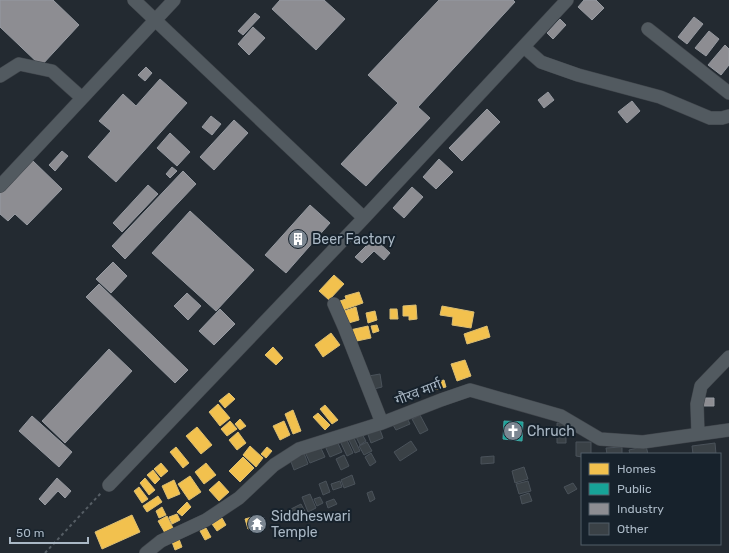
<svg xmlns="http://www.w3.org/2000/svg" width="729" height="553" viewBox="0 0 729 553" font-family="Rubik,'Noto Sans Devanagari',sans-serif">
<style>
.homes{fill:#f2c14e;stroke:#dcbe72}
.public{fill:#17a398;stroke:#43a9a6}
.industry{fill:#8d8d92;stroke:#969aa1}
.building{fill:#3a4146;stroke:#4a525a}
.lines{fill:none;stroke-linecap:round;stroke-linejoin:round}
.minor-casing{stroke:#3f444a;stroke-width:14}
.path{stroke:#555d64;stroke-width:2;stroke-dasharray:3 3;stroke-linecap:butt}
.minor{stroke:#525a60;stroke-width:13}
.labels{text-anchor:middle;stroke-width:4;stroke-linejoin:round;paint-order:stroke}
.poi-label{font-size:14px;fill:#aab8c5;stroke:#17222c;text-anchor:start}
.street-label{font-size:14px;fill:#aab8c5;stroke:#17222c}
</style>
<rect width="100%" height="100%" fill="#232a31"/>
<path class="homes" d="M334,275L344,284L329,300L319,291Z
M359,292L363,303L340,311L337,302L346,299L345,296Z
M416,305L417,319L409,320V316H403V306Z
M442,306L474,312L471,328L452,325L453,317L440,315Z
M356,307L359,320L345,324L341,312Z
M390,309H397L398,319H390Z
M375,311L377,320L368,323L366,313Z
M377,325L379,331L373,333L371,326Z
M368,326L371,338L352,342L350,330Z
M487,326L490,337L467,344L464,334Z
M331,333L340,345L323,357L315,345Z
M273,347L283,358L276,365L265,355Z
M465,360L471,376L457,381L451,364Z
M444,380L446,387L433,390L431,383Z
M229,393L235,399L225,408L219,401Z
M218,404L230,418L220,426L209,412Z
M325,405L338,420L332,424L320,409Z
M293,410L301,431L293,434L285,414Z
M318,413L330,425L325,430L313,417Z
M240,419L246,426L240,430L235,424Z
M230,421L237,429L227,436L221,429Z
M284,421L290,435L280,440L273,426Z
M197,427L212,445L201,454L186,436Z
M238,432L246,443L237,450L229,440Z
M250,446L263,458L256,467L243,455Z
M176,447L189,463L183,468L170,452Z
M267,447L272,451L266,458L261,454Z
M243,457L254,468L240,482L229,471Z
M161,463L168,471L161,477L154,469Z
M206,463L216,475L204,484L195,472Z
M153,470L160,479L155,484L147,475Z
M190,476L201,492L189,500L178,484Z
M145,478L155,490L149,495L140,483Z
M174,480L180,494L168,499L162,486Z
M219,481L229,492L219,501L209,490Z
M139,487L148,499L142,503L134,491Z
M158,496L162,502L147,512L143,506Z
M187,502L191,507L182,516L177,512Z
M162,507L166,515L159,518L156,511Z
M177,514L180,520L172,524L169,517Z
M132,515L140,532L102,549L95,532Z
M167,516L173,528L165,533L158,521Z
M252,517L255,526L248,529L245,519Z
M222,518L226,525L217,531L212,524Z
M206,528L211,537L205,540L200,531Z
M179,539L182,547L175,550L172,542Z"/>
<path class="public" d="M504,421L523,422L522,441L503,439Z"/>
<path class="industry" d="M0,0H53L79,25L41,66L0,27Z
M280,0H324L345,19L316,50L272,9Z
M439,0H513L515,2L418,107L430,118L366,186L341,164L398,103L368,75Z
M584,0H596L604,8L592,20L578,7Z
M255,13L260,17L243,35L238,31Z
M694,17L703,24L687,44L678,37Z
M560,19L566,25L553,39L547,33Z
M253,27L265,38L249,55L238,44Z
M709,31L719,39L706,56L695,48Z
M725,45L729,49V65L721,75L708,65Z
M146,67L152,73L145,81L138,75Z
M160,79L187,103L116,182L88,157L111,131L99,121L123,94L136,106Z
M548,92L554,100L544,108L538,100Z
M632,101L640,111L627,123L618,112Z
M487,109L500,122L462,161L449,148Z
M211,116L221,124L212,135L202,127Z
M234,120L248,133L214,170L200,157Z
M170,133L190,152L177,166L157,148Z
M62,151L68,156L55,171L49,165Z
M439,159L453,172L436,189L423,177Z
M32,160L62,189L27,225L15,214L8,221L0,214V193Z
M172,167L177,171L170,178L166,174Z
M183,171L196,184L125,259L112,246Z
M148,185L158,194L122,232L113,223Z
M412,187L423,197L404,218L393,208Z
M310,205L330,223L286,273L265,255Z
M190,211L254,270L216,311L152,253Z
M374,238L390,253L384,260L374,251L362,263L355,257Z
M113,262L127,276L111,293L96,279Z
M99,284L188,370L175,383L86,297Z
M187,293L201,306L188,320L174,306Z
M220,309L235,324L214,345L199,331Z
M109,349L132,371L65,443L42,421Z
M703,398H714V406H703Z
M32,416L72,452L59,467L19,431Z
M57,478L71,491L65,498L58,491L45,505L39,499Z"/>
<path class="building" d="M380,374L382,387L366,391L363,377Z
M420,415L428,430L420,434L412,419Z
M407,418L410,424L396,430L393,425Z
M557,423H566V443H557Z
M379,427L383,438L371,443L367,432Z
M362,434L366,441L360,445L356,437Z
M346,438L353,453L347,456L340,441Z
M354,438L360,451L355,453L349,440Z
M337,441L342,452L330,457L325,446Z
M411,441L417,450L400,461L394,452Z
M367,442L372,451L364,455L359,446Z
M576,442H591V454H582V457L576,456Z
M715,443L716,454H693L692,446Z
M320,446L325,457L310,463L305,452Z
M646,446L648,454H630L629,450Z
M622,447V454H607L606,448Z
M304,453L308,464L294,470L290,459Z
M371,453L376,462L370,466L365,457Z
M344,455L349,466L341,470L336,459Z
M494,456V463L481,464V457Z
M524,467L528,479L515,483L512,471Z
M352,475L355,484L344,488L341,480Z
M326,481L330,492L323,495L319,484Z
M340,481L342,487L333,490L331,484Z
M528,481L531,491L519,494L516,484Z
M573,483L577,489L568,494L564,487Z
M372,491L375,499L370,502L367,493Z
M529,493L532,501L522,504L520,496Z
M310,494L316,508L308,512L302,497Z
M320,497L323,503L317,506L314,499Z
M334,499L337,504L328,508L326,502Z
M301,504L306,513L296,518L291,509Z"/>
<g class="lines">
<g class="minor-casing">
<path id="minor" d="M134,0L364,218
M648,29L729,93
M524,47L541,62L578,75L660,97L710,118H722L729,116
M0,76L19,64L52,71L82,98
M0,186L174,0
M334,304L345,329L382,423
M698,434L697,404L701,386L729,357
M109,485L364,218L567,0
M146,553L161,541L206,520L239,498L274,465L299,449L382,423L441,400L470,390L561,416L600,439L643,442L729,430"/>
</g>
<path class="path" d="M45,553L101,493"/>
<use href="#minor" class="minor"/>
</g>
<defs>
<g id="building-disc" transform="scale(1)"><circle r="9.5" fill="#7b8691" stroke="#17222c"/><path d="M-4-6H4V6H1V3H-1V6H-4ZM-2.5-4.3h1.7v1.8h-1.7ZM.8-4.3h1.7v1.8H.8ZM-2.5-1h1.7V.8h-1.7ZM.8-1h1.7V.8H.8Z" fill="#fff"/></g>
<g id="church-disc" transform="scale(1)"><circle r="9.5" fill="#7b8691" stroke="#17222c"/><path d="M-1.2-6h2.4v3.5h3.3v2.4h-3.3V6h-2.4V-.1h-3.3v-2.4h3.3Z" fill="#fff"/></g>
<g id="temple-disc" transform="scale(1)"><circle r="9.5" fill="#7b8691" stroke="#17222c"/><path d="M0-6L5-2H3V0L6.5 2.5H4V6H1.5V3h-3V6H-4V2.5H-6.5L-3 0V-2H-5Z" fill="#fff"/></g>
</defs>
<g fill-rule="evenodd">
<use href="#building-disc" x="298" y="239"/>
<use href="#church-disc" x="513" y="431"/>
<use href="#temple-disc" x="257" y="524"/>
</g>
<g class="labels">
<g class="poi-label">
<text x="312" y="244">Beer Factory</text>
<text x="527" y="436">Chruch</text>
<text x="271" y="521">Siddheswari<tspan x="271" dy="16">Temple</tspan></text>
</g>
<g class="street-label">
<text transform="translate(418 392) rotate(-21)" y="5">गौरव मार्ग</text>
</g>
</g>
<rect x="581" y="453" width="140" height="92" fill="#17222c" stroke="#525e69"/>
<rect x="589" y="463" width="20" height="12" fill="#f2c14e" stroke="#525e69"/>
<text x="617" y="473" font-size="12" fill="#aab8c5">Homes</text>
<rect x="589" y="483" width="20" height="12" fill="#17a398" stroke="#525e69"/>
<text x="617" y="493" font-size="12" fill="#aab8c5">Public</text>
<rect x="589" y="503" width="20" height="12" fill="#8d8d92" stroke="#525e69"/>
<text x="617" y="513" font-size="12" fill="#aab8c5">Industry</text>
<rect x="589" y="523" width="20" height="12" fill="#3a4146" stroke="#525e69"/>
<text x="617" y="533" font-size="12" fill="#aab8c5">Other</text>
<path d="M10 537v6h78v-6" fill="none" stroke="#aab8c5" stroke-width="2"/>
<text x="16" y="537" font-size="12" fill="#aab8c5" stroke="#17222c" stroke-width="3" paint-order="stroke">50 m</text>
</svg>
